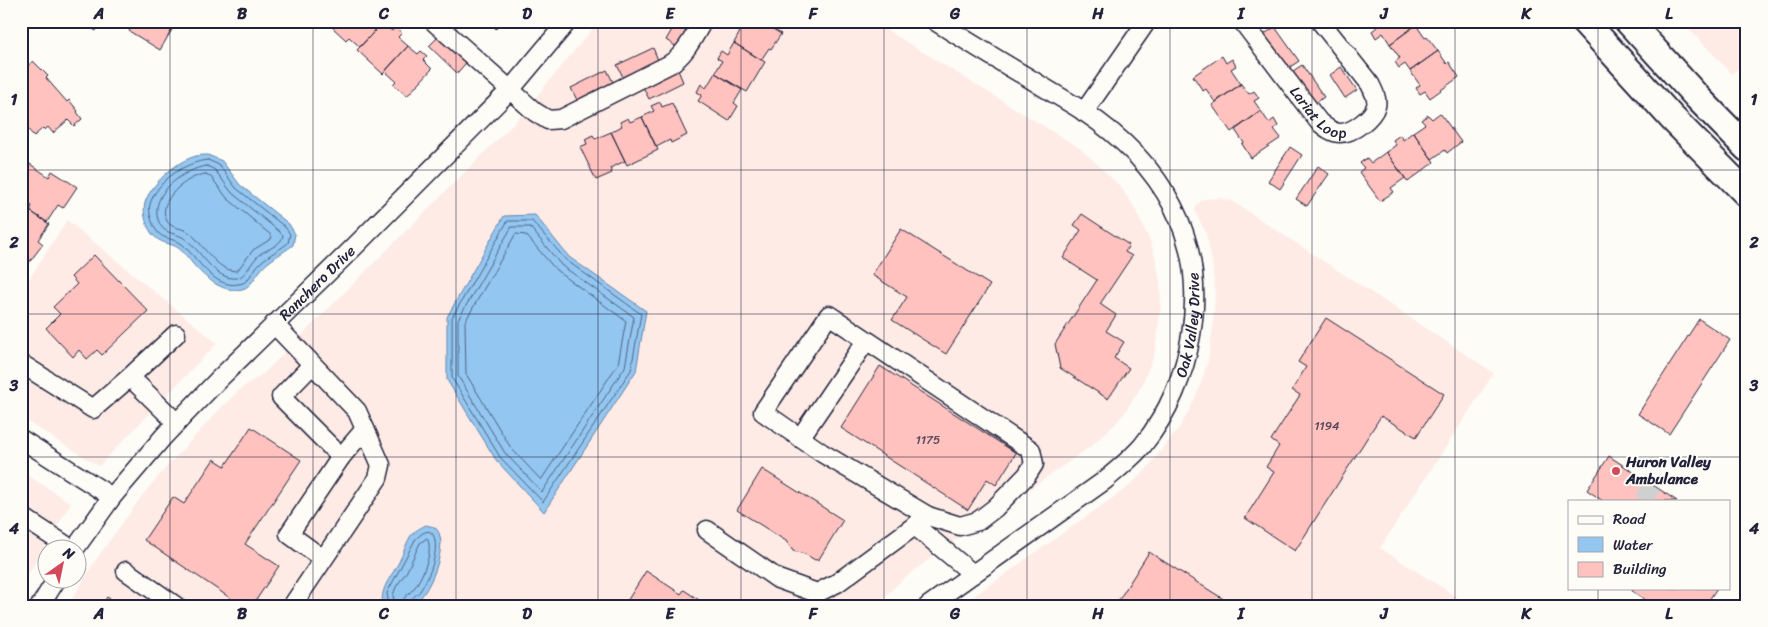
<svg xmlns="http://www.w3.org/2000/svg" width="1768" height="627" viewBox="0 0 1768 627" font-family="Sriracha,sans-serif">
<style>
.built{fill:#feebe6}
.water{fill:#93c6f0;stroke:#6684a8}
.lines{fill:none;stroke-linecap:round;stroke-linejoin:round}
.shore{stroke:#4f6483;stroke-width:1}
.building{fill:#ffc2bf;stroke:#22223b}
.minor-tunnel{stroke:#d1d0d1;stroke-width:18;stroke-dasharray:18 9;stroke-linecap:butt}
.minor-casing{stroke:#22223b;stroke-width:21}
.highway-casing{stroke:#22223b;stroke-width:30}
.minor{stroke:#fdfcf7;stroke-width:18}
.highway{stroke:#fdfcf7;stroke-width:26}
.grid{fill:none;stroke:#22223b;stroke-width:1;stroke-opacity:0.55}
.poi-dot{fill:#d1495b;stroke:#fdfcf7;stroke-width:2}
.labels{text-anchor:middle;stroke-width:4;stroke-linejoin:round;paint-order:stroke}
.number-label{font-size:12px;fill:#594a5c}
.street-label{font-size:15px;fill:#22223b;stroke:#fdfcf7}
.poi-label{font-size:15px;font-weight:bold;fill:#22223b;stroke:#fdfcf7;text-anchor:start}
.neatline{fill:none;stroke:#22223b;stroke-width:2}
.grid-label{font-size:16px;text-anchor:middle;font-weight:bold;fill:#22223b}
</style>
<rect width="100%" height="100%" fill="#fdfcf7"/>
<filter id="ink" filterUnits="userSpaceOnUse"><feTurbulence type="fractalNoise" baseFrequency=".02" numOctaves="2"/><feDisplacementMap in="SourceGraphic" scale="10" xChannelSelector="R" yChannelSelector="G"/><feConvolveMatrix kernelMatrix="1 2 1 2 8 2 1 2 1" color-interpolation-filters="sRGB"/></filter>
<g filter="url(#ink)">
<path class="built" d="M599,21H872L1081,149L1120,186L1133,205L1150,241L1156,260L1160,282L1161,306L1155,352L1142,385L1123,415L1113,426L1090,447L932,557L902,580L875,606H68L95,561L144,493L169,464L221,408L244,386L263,374L515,122Z
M1681,21H1747V62L1732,74Z
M1219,198L1232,201L1494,373L1380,548L1471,606H960L1128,487L1146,470L1179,428L1189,411L1199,389L1208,361L1213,327L1215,294L1212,261L1206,233L1195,211L1196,205L1204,199Z
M67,220L217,343L99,466L21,418V292Z
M21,471L71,503L21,586Z"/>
<path class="water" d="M208,155L222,161L240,185L289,224L295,234L293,245C282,254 268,260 260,271C254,278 251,287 242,289C223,294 204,277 193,264C189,259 183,251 177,247C169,243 160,243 154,236C147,229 142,213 145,203C150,185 176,162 193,157C198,155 204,155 208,155Z
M535,215L569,257L646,311L636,371L544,512L496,460L447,380V317L504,216Z
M426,525C428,526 433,526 434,527C453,538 428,601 410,606C403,608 393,606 386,606L382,601C382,585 392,576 399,562C403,554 406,544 410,537C414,531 420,528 426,525Z"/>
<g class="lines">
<path class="shore" d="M208,160L219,165L236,188L285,227L290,234L288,243C277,252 263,257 255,269C250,275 248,283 239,284C213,289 198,258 182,244C174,238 162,240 156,230C152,223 148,212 150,204C157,181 185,162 208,160Z
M207,166L215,170L232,193L280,232L283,236C281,245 268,249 260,254C252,260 246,277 237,278C214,281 200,248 184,238C176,233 166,234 161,226C144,198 182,169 207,166Z
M206,174L211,177L227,198L272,236L271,239L253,250L237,271C216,271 204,245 190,233C183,227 171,229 167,221C155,201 188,175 206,174Z
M508,221H532L566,260L641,314L631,370L543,502L500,457L452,378V318Z
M512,227H530L561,265L634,317L625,367L542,492L505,453L458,376V320Z
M516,234L526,235L556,270L626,321L618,364L541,480L511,448L466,374L465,322Z
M389,606L387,593L415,540C434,519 438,541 434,558C432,569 426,582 420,591C416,596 409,599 408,606
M395,606L393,595L396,587L407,571L420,543L427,538C434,551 423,575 415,587C410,594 402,596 402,606"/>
</g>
<path class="building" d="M80,21H101L96,31Z
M134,21H177L160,50L129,31Z
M338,21H381L382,23L360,47L349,37L346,40L332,27Z
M503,21L496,29L490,23L486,27L481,22Z
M677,21H693L677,47L666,40Z
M746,21H760L781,34L771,49L769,48L761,60L734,43L740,32L735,29L739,22L744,25Z
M1373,21H1417L1419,23L1390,44L1383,33L1376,38L1372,31L1377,27Z
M382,23L392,31L395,27L402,33L398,37L408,46L383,74L357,50Z
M1416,25L1425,38L1427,37L1438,51L1410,71L1405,64L1399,68L1395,62L1400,58L1390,44Z
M1275,27L1299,61L1287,69L1263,35Z
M438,37L466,63L457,73L429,46Z
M734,43L765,62L747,92L715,73L722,61L717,58L721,51L727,55Z
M408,46L418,54L421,51L427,56L423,60L432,69L407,96L393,84L396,81L385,71Z
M653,48L658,60L623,77L617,65Z
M1438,51L1447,64L1449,62L1459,77L1430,98L1425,91L1420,94L1416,88L1420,85L1410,71Z
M1222,56L1226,63L1232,59L1236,66L1231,69L1241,84L1215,102L1206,89L1203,91L1193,76Z
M33,61L48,76L46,78L67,102L69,100L78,111L77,112L82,119L74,126L68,120L53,133L48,127L45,130L43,128L34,136L21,122V81L29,75L24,69Z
M1302,65L1324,97L1313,105L1290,73Z
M1341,67L1357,90L1345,98L1330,75Z
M607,70L613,82L577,100L571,88Z
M678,70L683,82L649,99L643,87Z
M715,73L742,90L734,103L738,106L729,121L698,101L702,95L697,92L701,84L706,88Z
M1241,84L1249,94L1254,91L1259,98L1254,101L1261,111L1231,132L1212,105Z
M660,102L662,107L672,103L687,135L671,143L670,140L656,147L642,117L654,111L651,106Z
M1261,111L1269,123L1274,119L1278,126L1274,129L1281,138L1251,158L1242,144L1244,143L1235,130Z
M1440,113L1461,142L1447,153L1445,150L1432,159L1413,132L1425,124L1421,120L1428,115L1432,119Z
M642,117L658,150L627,165L611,132L622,126L620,122L628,118L630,122Z
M611,132L625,161L610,168L612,173L596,180L580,147L587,144L585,139L593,135L595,139Z
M1413,132L1434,162L1408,182L1386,152L1396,145L1393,140L1400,135L1403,140Z
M1290,147L1302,155L1280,189L1268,181Z
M1386,152L1405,178L1391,188L1394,192L1380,201L1359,172L1364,168L1360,163L1367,158L1371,163Z
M30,164L49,177L52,171L77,187L63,208L58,205L47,222L30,211L32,206L21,199V181L23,178L22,177Z
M1318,166L1329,174L1307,206L1296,199Z
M30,211L49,224L38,240L43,244L28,264L21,259V212L26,215Z
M1082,214L1129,245L1125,252L1132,256L1100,304L1116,315L1106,331L1124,342L1114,358L1129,368L1108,399L1060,368L1055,344L1097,280L1063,258L1081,230L1074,225Z
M901,229L990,285L946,354L892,320L907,297L872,275Z
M94,255L148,311L102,355L97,350L87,359L79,350L73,357L46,328L60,314L53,307L77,284L71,277Z
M1326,318L1444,394L1416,437L1381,416L1295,551L1245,518L1274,472L1266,467L1279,446L1271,440L1300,395L1292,390L1306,367L1298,362Z
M1699,319L1730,340L1669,434L1638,414Z
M880,366L1016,453L996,485L987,479L968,510L841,428Z
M251,427L301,460L245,544L279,566L252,606H242L144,540L173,497L184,504L214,459L225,466Z
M1609,456L1653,485L1677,501H1603L1587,490Z
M762,469L843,520L819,559L815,560L805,554L793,551L786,541L737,510Z
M1149,552L1225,600L1221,606H1115Z
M646,571L681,594L684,590L708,606H624Z
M1634,588H1717L1705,606H1655L1632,591Z
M107,597L121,606H101Z"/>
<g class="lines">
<path class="minor-tunnel" d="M1643,501L1653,485"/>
<g class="minor-casing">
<g id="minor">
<path d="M433,21L535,112L548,120L561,119L670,64C686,54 693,37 703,21"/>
<path id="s1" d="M1242,21L1319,122C1325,127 1332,133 1340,133C1353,133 1372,118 1376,106C1378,99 1373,90 1370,84L1320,21"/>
<path d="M1084,112L1147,21"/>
<path d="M829,315L1031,450L1034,464L1027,475L995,508L978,521L960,526L928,516L822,453L763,412Z"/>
<path d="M274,324L357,411L381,465L378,478L292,606"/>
<path d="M312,365L281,397L341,457L365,429"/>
<path d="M25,366L93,409L130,377L177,423"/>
<path d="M130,377L176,334"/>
<path d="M800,438L866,341"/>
<path d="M21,439L112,497"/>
<path d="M21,516L73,550"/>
<path d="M915,526L973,574"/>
<path d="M707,530L778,579L817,593L837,583L928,516"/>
<path id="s2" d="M74,550L112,497L164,436L218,380L353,248L510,90L568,21"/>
<path d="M323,559L289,534L341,457"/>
<path d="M126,571L176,606"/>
<path d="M40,606L56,580"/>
<path id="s3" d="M928,606L1104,481C1118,469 1132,458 1143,445C1168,414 1185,374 1191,335C1207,238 1163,164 1083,111C1066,100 1049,91 1032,80C999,61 967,41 935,21"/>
</g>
</g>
<g class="highway-casing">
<path id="highway" d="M1584,21L1672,118L1747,194
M1628,21L1698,98L1747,148"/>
</g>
<use href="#minor" class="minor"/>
<use href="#highway" class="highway"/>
</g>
</g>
<path class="grid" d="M170,21V606M313,21V606M456,21V606M598,21V606M741,21V606M884,21V606M1027,21V606M1170,21V606M1312,21V606M1455,21V606M1598,21V501M21,170H1747M21,314H1747M21,457H1747M1598,588V606"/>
<circle class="poi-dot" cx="1616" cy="471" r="5"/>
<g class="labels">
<g class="number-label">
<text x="1327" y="430">1194</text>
<text x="928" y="444">1175</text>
</g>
<g class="street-label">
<text dy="5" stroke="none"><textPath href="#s1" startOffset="121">Lariat Loop</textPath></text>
<text dy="5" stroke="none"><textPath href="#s2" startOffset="362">Ranchero Drive</textPath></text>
<text dy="5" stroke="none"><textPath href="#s3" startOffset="400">Oak Valley Drive</textPath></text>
</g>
<g class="poi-label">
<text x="1626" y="467">Huron Valley<tspan x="1626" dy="17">Ambulance</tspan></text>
</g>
</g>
<rect width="1768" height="627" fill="none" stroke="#fdfcf7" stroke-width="55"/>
<rect x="1568" y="500" width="162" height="90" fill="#fdfcf7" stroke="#a5a5ac"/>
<rect x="1578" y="516" width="25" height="8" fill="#fdfcf7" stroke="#a5a5ac"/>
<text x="1613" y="524" font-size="15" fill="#22223b">Road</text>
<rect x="1578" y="537" width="25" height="15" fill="#93c6f0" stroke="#a5a5ac"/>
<text x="1613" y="550" font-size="15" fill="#22223b">Water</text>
<rect x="1578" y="562" width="25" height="15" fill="#ffc2bf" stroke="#a5a5ac"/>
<text x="1613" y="574" font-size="15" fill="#22223b">Building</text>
<g transform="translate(62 564) rotate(33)"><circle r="24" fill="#fdfcf7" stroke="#a5a5ac"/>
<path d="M0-4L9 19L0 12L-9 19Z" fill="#d1495b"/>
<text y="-8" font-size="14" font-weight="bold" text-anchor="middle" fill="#22223b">N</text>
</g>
<rect x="28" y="28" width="1712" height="572" class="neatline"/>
<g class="grid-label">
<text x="99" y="19">A</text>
<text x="242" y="19">B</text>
<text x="384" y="19">C</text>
<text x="527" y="19">D</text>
<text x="670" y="19">E</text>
<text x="813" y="19">F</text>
<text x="955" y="19">G</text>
<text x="1098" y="19">H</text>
<text x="1241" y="19">I</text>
<text x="1384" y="19">J</text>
<text x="1526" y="19">K</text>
<text x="1669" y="19">L</text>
<text x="14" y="105">1</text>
<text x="1754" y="105">1</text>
<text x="14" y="248">2</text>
<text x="1754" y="248">2</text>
<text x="14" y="391">3</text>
<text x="1754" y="391">3</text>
<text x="14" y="534">4</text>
<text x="1754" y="534">4</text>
<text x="99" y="619">A</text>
<text x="242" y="619">B</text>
<text x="384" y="619">C</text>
<text x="527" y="619">D</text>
<text x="670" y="619">E</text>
<text x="813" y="619">F</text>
<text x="955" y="619">G</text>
<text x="1098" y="619">H</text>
<text x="1241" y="619">I</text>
<text x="1384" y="619">J</text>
<text x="1526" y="619">K</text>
<text x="1669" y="619">L</text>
</g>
</svg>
